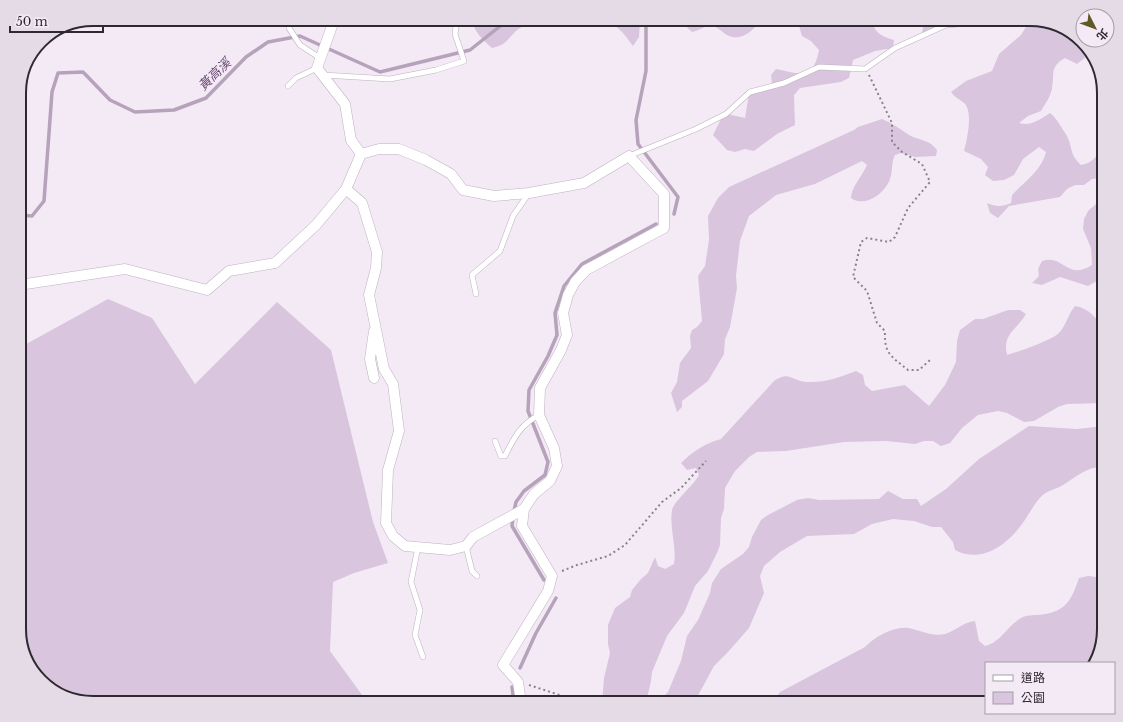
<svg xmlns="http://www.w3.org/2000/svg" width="1123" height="722" viewBox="0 0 1123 722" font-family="'Libre Baskerville','Noto Sans TC',serif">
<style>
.green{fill:#d9c5dd}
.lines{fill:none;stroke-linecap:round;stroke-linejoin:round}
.stream{stroke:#b7a2bb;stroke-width:3.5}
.lane-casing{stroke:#bcb2be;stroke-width:6}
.street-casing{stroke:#bcb2be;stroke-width:11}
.path{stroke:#88828a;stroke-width:2;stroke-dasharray:2 3;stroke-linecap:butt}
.lane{stroke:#fff;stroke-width:5}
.street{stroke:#fff;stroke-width:10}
.labels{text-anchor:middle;stroke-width:3;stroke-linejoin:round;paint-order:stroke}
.water-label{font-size:13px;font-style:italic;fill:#6a4a70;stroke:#f4eaf6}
.rim{fill:none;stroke:#2d292e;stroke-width:2}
</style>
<rect width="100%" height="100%" fill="#f4eaf6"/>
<path class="green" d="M472,19H563C546,20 531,20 517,30C507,39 507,45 492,48C483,40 473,31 472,19Z
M599,19H640L639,37L633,46C623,32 616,23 599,19Z
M678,19H778V24L759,22C752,32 740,42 727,35C721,32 718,26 710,26C705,26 697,31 692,32Z
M797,19H872C874,33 881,36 894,40L893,48L875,51L853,60L849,78L841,82L800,88L794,95L795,125L777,134L754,151L745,149L735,152L727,150L713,135L721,119L727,114L745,118L749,94L765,88L772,83L771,75L776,69C801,74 813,81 819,50L811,41L802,36Z
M920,19H942L933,31L922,34L923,26Z
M1031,19L1071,31L1091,53L1077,64L1065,58C1049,67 1055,74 1052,88C1051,96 1045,104 1041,111L1028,116L1019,123C1031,127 1040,119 1050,113C1056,117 1063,130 1067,136C1073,148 1069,154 1081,165C1093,163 1096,156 1104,148V178L1092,179L1084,185H1075L1067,189L1060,197L1009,206L998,218L990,213L987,203C996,207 1002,207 1011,203L1012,195C1024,182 1042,170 1046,152L1039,147L1023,159L1014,175L1004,180L993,181L985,175L988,167L981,159L964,151C967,140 973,113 965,104C960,99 956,99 951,92L966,81L992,71L999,54L1021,35Z
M882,119C892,123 900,129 909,135C920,141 929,139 937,150L936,156L915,157L901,153L895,155C891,163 893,171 890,179C885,194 864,208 851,198C851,188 862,176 867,165L862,161L815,184L776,195L749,216L740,241L736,276L737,288L730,327L725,339L724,354L708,381L682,401V407L677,412L671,393L677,382L680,363L691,348L690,336L692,330L697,327L702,321L698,276L705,266L709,240L708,216L718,198L729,187L854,130L858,127Z
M1104,197V277L1088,286L1060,277L1042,285L1032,283L1039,276L1038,269L1042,261C1064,254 1066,281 1092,265L1091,248L1083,229L1084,219L1088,211Z
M108,299L152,318L195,384L277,302L331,350L373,522L388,563L354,573L333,582L330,651L365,699V703H93L52,691L29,666L19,634V348Z
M1075,306C1088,308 1098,318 1104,331V403L1067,404L1058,407L1034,421L1024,422L1007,413L998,411L978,415L962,428L950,443L941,446L933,441H924L915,444L886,441L844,442L786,451L757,452L749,457L735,471L725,488L724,509L721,518L720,545L717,553L708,571L695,586L684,613L667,636L652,672L651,681L646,703H602L604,678L610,653L608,644V625L615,608L630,597L632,590L641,579L648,573L655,557L658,566L665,569L674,564C677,546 669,528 672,510C675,500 693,486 699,475L696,468L687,470L681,463C692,452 705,443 721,439L774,381C791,370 791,382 808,382C825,383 840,377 856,371L863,375L865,385L872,391L905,385L929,406L945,385L956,362L957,341L960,330L975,319H983L1008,310H1020L1026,314C1017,330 1002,333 1007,355C1018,352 1052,340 1059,333C1066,326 1068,314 1075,306Z
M1029,426L1077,429L1104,426V467C1087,466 1076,477 1063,485C1057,489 1049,490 1044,494C1034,502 1030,514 1022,524C1007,545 981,564 955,550L953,542L941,527H932L914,521L893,519L872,524L854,534L807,536L780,552L764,566L760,576L764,593L749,628L728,652L714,666L694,703H653L661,699L668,692L681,661L687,636L698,620L710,593L712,583L721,569L743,554L749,547L752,537L761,520L768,515L797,500L808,498L819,500L879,499L888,491L903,499H917L921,506L946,489L979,459Z
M1088,576L1104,578C1104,601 1109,647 1089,663H986V703H768L775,699L780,692L865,647C875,637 893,626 908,628C920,630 932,637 945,634C956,631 963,622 975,621L979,641L985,646C1001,642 1007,626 1021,618C1026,615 1033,615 1039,615C1066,612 1071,601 1079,578Z"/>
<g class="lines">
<path class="stream" d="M646,19V71L636,120L638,144L678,197L674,214
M1098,95L1099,74
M19,215L32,216L44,201L52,92L58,73L83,72L110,100L135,112L174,110L206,98L246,57L268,42L300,36L380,72L470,50L509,19
M514,511L516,502L524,491L545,475L548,462L528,411L529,390L548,356L557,335L555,313L564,286L582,264L656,224
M513,517L512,526L544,580
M520,668L536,633L556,598
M512,687L514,703"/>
<g class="lane-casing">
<path id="lane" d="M289,28L300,45L320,58
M323,75L390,79L436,70L464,61L455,34L457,19
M288,86L296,78L317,68
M629,156L696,129L726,114L750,92L784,83L819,67L865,69L895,48L946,25L959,24L968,19
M476,294L472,275L500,251L513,216L529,193
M495,441L501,456H505C514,438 520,425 539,415
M466,546L472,571L477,576
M418,547L411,582L420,610L415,635L423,657"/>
</g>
<g class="street-casing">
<path id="street" d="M332,19V26L317,68L345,104L351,140L361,154
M346,189L362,203L377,252L376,268L369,295L384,369L393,384L399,431L388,470L386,523L393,536L405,546L450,550L466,546L473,537L524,509
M19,285L125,269L207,290L229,271L275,263L316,225L346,189L361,154L379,149H399L426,160L451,174L463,190L494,196L529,193L584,183L629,156L664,194V228L586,270L575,282L568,295L563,313L567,335L561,350L540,388L539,415L554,448L557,466L550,481L534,494L524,509L522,526L552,576L548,591L503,665L518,682L521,703
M374,331L370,359L374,378"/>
</g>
<path class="path" d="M869,75L892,123V142L902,152L922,164L930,182L908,208L895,237L889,242L867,238L861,242L853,277L867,291L877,323L885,331C884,354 891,356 908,370H919L930,360
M562,571L577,565L608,556L625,545L662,502L681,488L706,461
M529,685L584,703"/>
<use href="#lane" class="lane"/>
<use href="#street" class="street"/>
</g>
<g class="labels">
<g class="water-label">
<text transform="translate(214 74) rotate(-44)" y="5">黃高溪</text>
</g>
</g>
<path d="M0 0H1123V722H0ZM93 26H1030A67 67 0 0 1 1097 93V629A67 67 0 0 1 1030 696H93A67 67 0 0 1 26 629V93A67 67 0 0 1 93 26Z" fill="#e4dbe6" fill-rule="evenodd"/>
<path class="rim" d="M93 26H1030A67 67 0 0 1 1097 93V629A67 67 0 0 1 1030 696H93A67 67 0 0 1 26 629V93A67 67 0 0 1 93 26Z"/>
<rect x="985" y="662" width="130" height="52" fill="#f4eaf6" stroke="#a49da6"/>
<rect x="993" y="675" width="20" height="6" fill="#ffffff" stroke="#a49da6"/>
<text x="1021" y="682" font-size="12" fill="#2d292e">道路</text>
<rect x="993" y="692" width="20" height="12" fill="#d9c5dd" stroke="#a49da6"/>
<text x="1021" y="702" font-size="12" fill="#2d292e">公園</text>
<g transform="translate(1095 28) rotate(132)"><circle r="19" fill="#f4eaf6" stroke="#a49da6"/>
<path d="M0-3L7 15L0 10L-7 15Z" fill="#615925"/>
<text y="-6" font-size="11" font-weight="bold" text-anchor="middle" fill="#2d292e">北</text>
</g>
<path d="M10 26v6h93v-6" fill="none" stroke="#2d292e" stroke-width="2"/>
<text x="16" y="26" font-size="12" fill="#2d292e" stroke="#f4eaf6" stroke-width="3" paint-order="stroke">50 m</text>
</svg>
